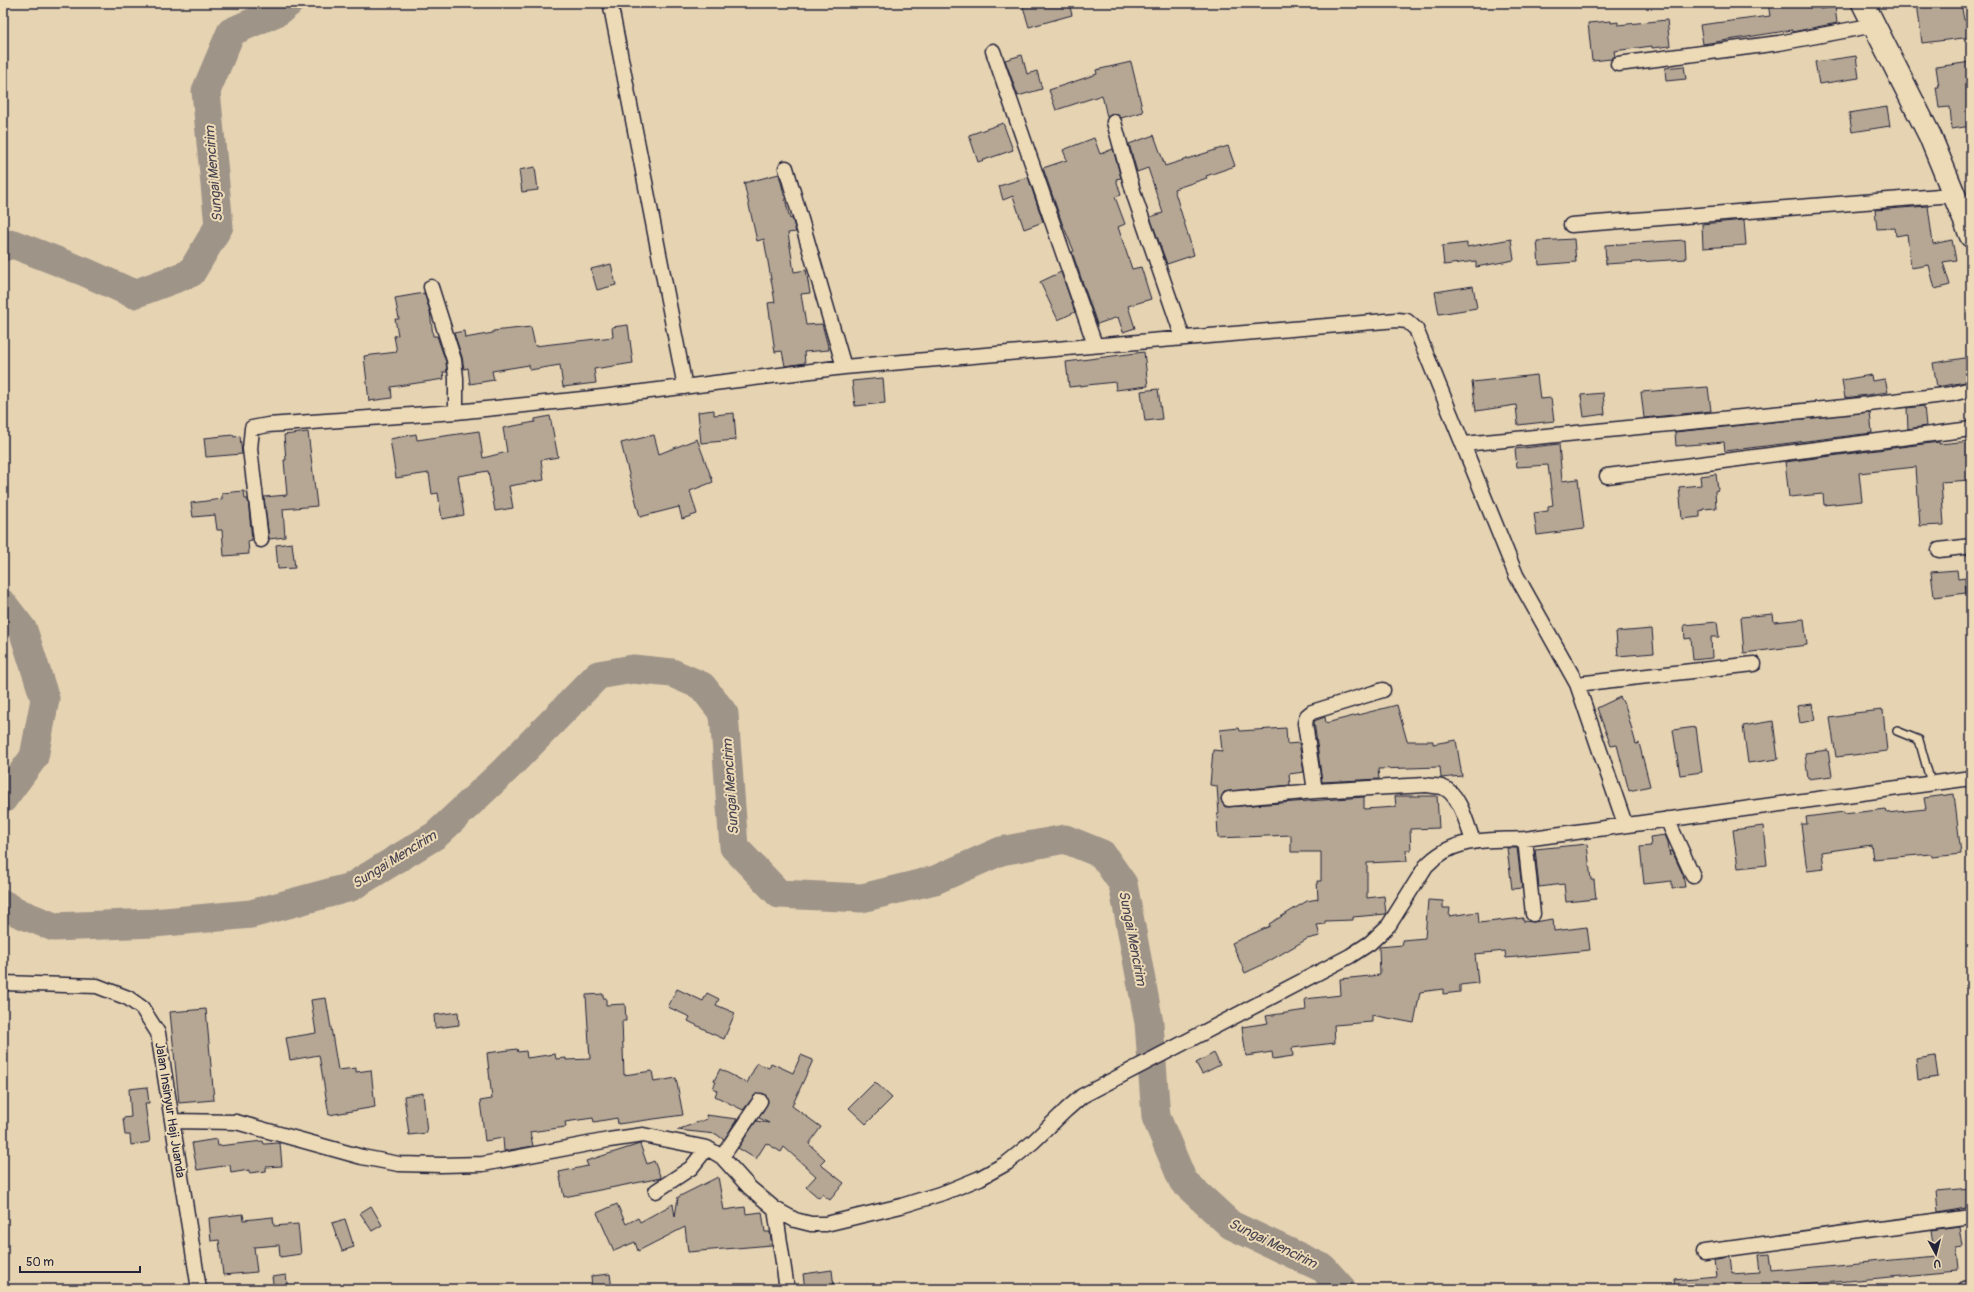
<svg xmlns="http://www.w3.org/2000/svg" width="1974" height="1292" viewBox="0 0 1974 1292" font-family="Pangolin,sans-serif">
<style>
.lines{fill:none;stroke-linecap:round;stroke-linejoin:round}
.river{stroke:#9f9488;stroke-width:29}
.building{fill:#b5a794;stroke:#22223b}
.service-casing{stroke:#22223b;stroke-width:10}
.minor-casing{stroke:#22223b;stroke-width:17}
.primary-casing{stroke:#22223b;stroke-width:25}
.service{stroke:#eddab7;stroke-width:7}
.minor{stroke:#eddab7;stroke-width:14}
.primary{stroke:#eddab7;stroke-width:22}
.labels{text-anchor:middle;stroke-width:4;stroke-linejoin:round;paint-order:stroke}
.street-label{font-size:13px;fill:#22223b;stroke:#eddab7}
.water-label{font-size:14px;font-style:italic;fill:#484452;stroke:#eddab7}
</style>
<rect width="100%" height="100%" fill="#e5d3b2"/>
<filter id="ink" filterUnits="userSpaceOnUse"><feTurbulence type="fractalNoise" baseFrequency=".025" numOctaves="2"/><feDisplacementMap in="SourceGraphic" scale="8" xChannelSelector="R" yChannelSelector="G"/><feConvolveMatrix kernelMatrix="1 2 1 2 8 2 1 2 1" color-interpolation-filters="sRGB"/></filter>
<g filter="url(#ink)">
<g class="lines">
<path class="river" d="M3,247L13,244L85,272L134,294L191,273L219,226L206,91L231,32L279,11L289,3
M3,604L23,630L45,699L34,757L3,799
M3,904L19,913L54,927L154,923L251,914L351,887L436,835L505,770L598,675L633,669L672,673L702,686L724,714L734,847L779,894L862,898L935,880L1001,851L1065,839L1102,854L1123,884L1149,1023L1156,1117L1183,1181L1231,1225L1323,1268L1342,1289"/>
</g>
<path class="building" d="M1022,3H1069L1072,15L1029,27Z
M1768,3H1819L1820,9L1835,7L1837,23L1792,32V30L1703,44L1700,25L1770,16Z
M1917,3H1961L1964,20L1971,19V37L1922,43Z
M1667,20L1670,46L1652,48V46L1614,51L1615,56L1611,59L1592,61L1588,23L1611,21V23L1618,22V25Z
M1022,55L1027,74L1037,71L1042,89L1018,96L1005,60Z
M1856,56L1859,78L1819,84L1815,62Z
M1131,62L1143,112L1121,118L1116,114H1112L1107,117L1102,95L1056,110L1049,90L1097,74L1096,70Z
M1971,62V126L1952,129L1950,107L1939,108L1936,87H1939L1936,67Z
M1684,66L1686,79L1666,81L1665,68Z
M1887,107L1890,126L1852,132L1849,113Z
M1003,123L1013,150L978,162L969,135Z
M1154,135L1165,166L1228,146L1235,166L1206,176L1207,178L1174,189L1194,255L1167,264L1150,217L1163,213L1148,168L1137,172L1129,144Z
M1094,138L1100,154L1113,149L1121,178L1116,179L1121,195L1115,197L1125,224L1118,227L1132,269L1141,267L1151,299L1128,306L1135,328L1123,332L1118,317L1097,324L1072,252L1074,251L1062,223L1043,168L1067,160L1063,150Z
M535,167L538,190L522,192L519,170Z
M779,174L790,219L792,218L796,232L788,233L794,272L806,270L810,293L801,294L806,325L822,324L829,350L804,352L805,363L785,366L782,351L775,352L768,303L775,302L764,239L757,241L744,183Z
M1028,177L1043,222L1024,229L1013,196L1003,200L999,186Z
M1928,206L1933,244L1952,240L1956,260L1943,262L1950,285L1935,289L1929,265L1911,268L1907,234L1896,236L1895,228L1877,229L1875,210Z
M1744,220L1746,245L1703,248L1702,224Z
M1511,239L1514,260L1476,267V261L1444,265L1442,246L1467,243V247Z
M1574,239L1576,262L1539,265L1537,241Z
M1685,240L1686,259L1606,264L1605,245Z
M611,264L616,285L597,290L591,269Z
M1061,272L1075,312L1058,320L1040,282Z
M1473,286L1477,308L1439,314L1435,292Z
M424,293L430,311L433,336H437L446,362L447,372H443L444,379L391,387L392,398L369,401L364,356L397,352L394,336L398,335L395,319H399L395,298Z
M628,325L633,363L594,369L596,383L563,387L560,365L530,370L529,365L492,371L494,380L470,384L468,368L464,369L462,357L454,333L464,331L465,338L493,333V331L531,327L535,346L613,337L612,327Z
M1144,352L1148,386L1116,390L1115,382L1069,387L1066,362Z
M1971,357V381L1937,387L1933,363Z
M1537,375L1540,399L1551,398L1554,421L1518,425L1516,405L1476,411L1472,382Z
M1871,375L1872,381L1885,379L1888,392L1845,398L1842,380Z
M883,378L885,403L855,406L852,381Z
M1708,387L1711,411L1644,418L1641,392Z
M1158,389L1162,419L1145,421L1141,391Z
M1603,393L1605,414L1584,417L1581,395Z
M1924,406L1926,426L1908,429L1907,408Z
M714,410V415L734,413L736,440L701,443L698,412Z
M1870,412L1872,433L1725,451L1724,442L1676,446L1675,432Z
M550,416L558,457L541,460L544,480L509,486L513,508L495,511L488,471L458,476L464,515L442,519L438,493L432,494L429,473L396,478L390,439L416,434L417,440L479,431L483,458L507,452L503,428L535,422V419Z
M308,432L317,506L283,509L285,537L269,539L264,497L287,495L284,460H286L284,435Z
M233,435L234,437L240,436L242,454L206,457L204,438Z
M654,435L659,454L697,439L713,482L690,491L697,514L682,519L679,507L640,517L621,443Z
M1971,441V480L1941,482L1944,525L1920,526L1916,467L1859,473L1862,501L1824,505L1823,494L1789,497L1785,462L1939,442V444Z
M1559,444L1562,481L1578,479L1584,529L1537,535L1534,513L1548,511V506L1553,505L1548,465L1517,467L1515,449Z
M1716,474L1718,490L1715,491L1716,508L1703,509V510L1700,511V517L1682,519L1679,487L1701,485L1700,476Z
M244,491L245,499H248L252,540L248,541L249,554L224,556L222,530H217L215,515L193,517L191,503L222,499V493Z
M292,543L295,568L278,569L276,545Z
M1957,570L1958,579L1965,578L1966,593L1934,597L1931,572Z
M1773,614L1774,622L1804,619L1807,645L1744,653L1741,617Z
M1717,622L1719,637H1711L1712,658L1693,660L1691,638L1685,639L1684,625Z
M1652,629L1654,653L1618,656L1616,632Z
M1620,697L1626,708L1636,744L1639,743L1650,786L1629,791L1617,745L1611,746L1597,708Z
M1812,704L1815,720L1800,723L1797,706Z
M1397,705L1407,741H1433V744L1456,740L1462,776L1441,778L1440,767L1378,769L1379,779L1322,782L1314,721L1325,717L1326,723Z
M1883,710L1887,751L1836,757L1830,718L1854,714V713Z
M1773,721L1778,759L1748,763L1743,726Z
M1696,727L1702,772L1680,775L1673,730Z
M1239,728L1240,731L1286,728L1287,744L1299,743L1304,772L1289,774L1290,785L1224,792L1221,799L1225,807L1364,797V809L1396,807L1395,796H1437L1439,828L1410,829L1411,850H1406L1407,861L1367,863V898L1384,896L1386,914L1353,917V920L1325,921V924L1317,925L1320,936L1307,939L1264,964L1245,973L1232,943L1270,926L1269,924L1307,901L1318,899L1317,881H1321V852H1291V835L1218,838L1217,814H1219L1217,786L1210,785L1213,750L1222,751L1220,730Z
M1828,750L1832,776L1808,779L1805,753Z
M1954,794L1961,854L1932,857L1931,854L1873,859L1871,845L1822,852L1824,869L1807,871L1801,824H1807L1806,817L1844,812V814L1886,809L1887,813L1926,809L1924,798Z
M1763,826L1767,865L1738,868L1733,830Z
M1665,835L1668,842L1670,856L1669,851H1672L1683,875L1685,887L1672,888V881L1644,884L1640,847L1651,846L1650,837Z
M1587,844L1591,880H1594L1596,899L1566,902L1564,884L1539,887L1535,849Z
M1507,848H1517L1522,888L1512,889Z
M1428,900L1443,901V908H1450L1449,916L1478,912L1479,923L1523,918V921L1534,922L1553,919L1554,931L1587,927L1590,950L1506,958L1505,951L1475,954L1478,983L1460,985V992L1443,994V989L1420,992L1414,1023L1372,1015V1022L1334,1025L1335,1043L1292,1048L1293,1056L1273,1059L1272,1052L1246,1056L1242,1027L1268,1023L1266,1016L1306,1010L1305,999L1341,995L1340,979L1380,975L1379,947L1403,945L1402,940L1425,938Z
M677,989L703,1001L707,993L719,999L716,1005L735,1013L724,1039L706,1031V1030L688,1021L690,1017L668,1007Z
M603,994V998H606V1005L625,1004L626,1021H622L624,1075L652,1071L654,1082L676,1078L683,1115L618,1124L617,1118L594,1122L593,1118L565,1122L566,1127L530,1132L533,1146L504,1151L503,1138L485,1141L480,1101L492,1099L487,1053L517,1049L518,1052L526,1051L527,1058L555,1054L556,1059L566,1058V1060L590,1059L586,995Z
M326,998L338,1070L356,1068V1072L371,1070L375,1107L329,1115L319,1055L290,1060L286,1038L316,1033L311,1000Z
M206,1009L214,1100L179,1103L170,1012Z
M458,1012L459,1025L435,1028L434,1015Z
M1214,1053L1220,1065L1202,1074L1196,1063Z
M801,1055L813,1060L792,1106L821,1127L809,1144L825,1159L820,1164L844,1183L830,1200L822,1194L819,1198L806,1187L816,1176L784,1147L781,1152L766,1143L756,1159L738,1148L756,1121L769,1123L759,1118L768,1102L765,1094H756L743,1110L715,1096L717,1091L713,1088L716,1082L714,1081L720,1069L747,1083L757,1063L769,1068L771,1063L793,1073Z
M1935,1056L1938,1077L1918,1080L1916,1059Z
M875,1082L892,1098L866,1124L849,1108Z
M147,1087L149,1103H145L150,1142L131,1145L130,1135H125L123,1118L131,1117L129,1089Z
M423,1093L427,1133L409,1135L404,1096Z
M706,1115L737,1119L724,1140L716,1134L677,1130L707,1119Z
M217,1139L218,1146L263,1141L264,1144L280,1143L282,1166L266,1167V1171L249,1173V1170L231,1173L230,1165L197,1170L192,1143Z
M640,1144L647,1164L654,1161L661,1178L564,1197L559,1172L588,1166L586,1161Z
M718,1177L724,1210L745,1207L746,1214L762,1212L765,1232H770L772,1245L688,1252L685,1227L638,1251L635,1242L614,1251L597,1213L617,1204L626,1224L638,1218L640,1222L673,1204L675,1217L678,1197Z
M1971,1188V1206L1938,1212L1936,1191Z
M371,1206L382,1225L372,1231L360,1213Z
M243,1214L244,1220L273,1217L274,1226L298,1224L301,1254L280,1257L279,1245L254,1247L257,1272L223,1275L219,1240L211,1241L209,1218Z
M345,1219L354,1247L342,1251L332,1223Z
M1959,1226L1962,1246L1955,1247L1957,1271L1759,1289H1675L1674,1280L1716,1276L1714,1259H1717L1730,1257L1732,1274L1760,1272L1758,1255L1770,1254L1772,1271L1935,1256L1931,1230Z
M832,1270L834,1288L805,1289L803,1274Z
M610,1274L612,1289H592L591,1276Z
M286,1275L288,1289H274L272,1277Z"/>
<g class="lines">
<g class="service-casing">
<path id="service" d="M1897,731L1919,740L1931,783"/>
</g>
<g class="minor-casing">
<path id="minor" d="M611,7L685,387
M993,51L1095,345
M1618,64L1779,43L1875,25
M1114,122L1135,198L1183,338
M786,168L844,367
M1571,225L1953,195
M431,287L454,360L456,378V412
M1464,444L1844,407L1952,394L1971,389
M1607,476L1971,429
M261,540L250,449L252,428L268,425L456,412L602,397L844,367L1397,320L1407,321L1416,329L1516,575L1577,684L1625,824
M1939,550L1971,546
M1577,684L1754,664
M1315,791L1305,723L1307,716L1312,712L1383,690
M1229,799L1315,791L1426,785C1431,786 1437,786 1442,787C1460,793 1467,825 1473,841
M1667,819L1693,876
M1525,839L1533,914
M3,983L97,986L128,998L142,1008L158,1033L199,1289
M172,1121L236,1122L362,1157L399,1164L441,1165L483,1164L609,1140L643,1135L707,1148L722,1157L750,1188L775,1209L795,1220L811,1224H826L901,1206L946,1192L980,1178L1007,1163L1033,1142L1066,1110L1082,1096L1350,956L1370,943L1389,925L1426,866C1454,836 1488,841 1525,839L1971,778
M722,1157L760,1101
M656,1191L691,1168L707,1148
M775,1209L787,1289
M1704,1252L1971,1216
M1965,1289L1971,1288"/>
</g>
<g class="primary-casing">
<path id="primary" d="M1863,3L1930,136L1971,236"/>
</g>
<use href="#service" class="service"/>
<use href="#minor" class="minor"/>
<use href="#primary" class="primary"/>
</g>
</g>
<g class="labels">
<g class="street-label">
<text transform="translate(171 1110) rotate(81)" y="5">Jalan Insinyur Haji Juanda</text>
</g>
<g class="water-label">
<text transform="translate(213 174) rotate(-95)" y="5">Sungai Mencirim</text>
<text transform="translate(730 787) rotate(-94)" y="5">Sungai Mencirim</text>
<text transform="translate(394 859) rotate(-32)" y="5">Sungai Mencirim</text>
<text transform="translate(1133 938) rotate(79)" y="5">Sungai Mencirim</text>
<text transform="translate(1273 1243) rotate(26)" y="5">Sungai Mencirim</text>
</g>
</g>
<rect width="1974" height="1292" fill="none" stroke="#eddab7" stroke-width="16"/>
<rect x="8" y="8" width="1958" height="1276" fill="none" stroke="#22223b" stroke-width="1.5" filter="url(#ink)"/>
<g transform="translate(1936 1254) rotate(173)" stroke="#eddab7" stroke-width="3" paint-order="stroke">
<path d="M0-3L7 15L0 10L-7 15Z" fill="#22223b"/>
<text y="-6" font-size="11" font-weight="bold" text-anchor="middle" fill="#22223b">U</text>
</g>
<path d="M20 1266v6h120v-6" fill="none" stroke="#22223b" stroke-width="2"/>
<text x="26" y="1266" font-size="12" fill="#22223b" stroke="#eddab7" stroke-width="3" paint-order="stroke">50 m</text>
</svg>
